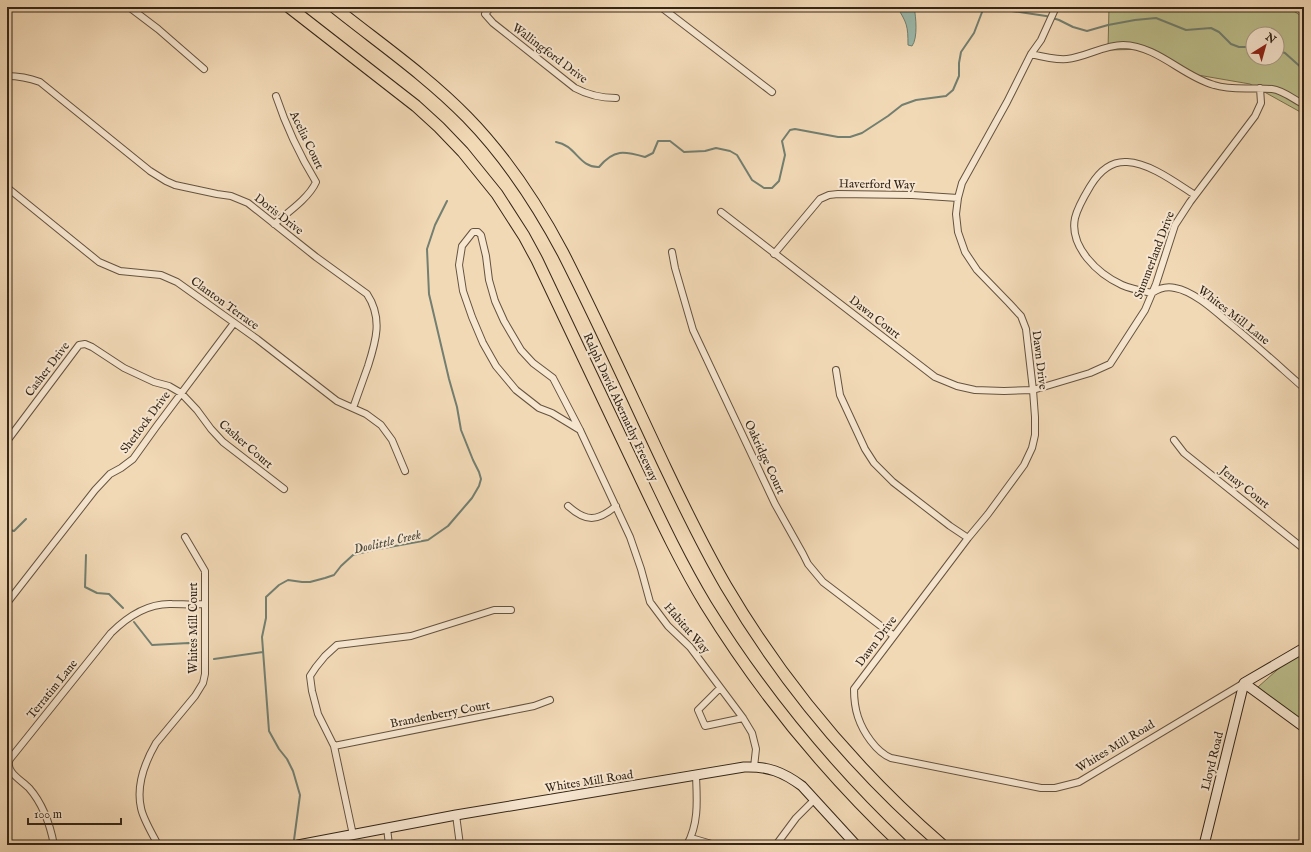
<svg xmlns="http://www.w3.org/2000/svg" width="1311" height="852" viewBox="0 0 1311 852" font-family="'IM FELL English',serif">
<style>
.green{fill:#bcbf8d;stroke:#787252;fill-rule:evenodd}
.water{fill:#9bbaac;stroke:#727f71}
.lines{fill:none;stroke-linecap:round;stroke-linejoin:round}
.stream{stroke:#727f71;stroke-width:2}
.street-casing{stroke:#645340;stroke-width:8}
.secondary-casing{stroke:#342618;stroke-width:11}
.highway-casing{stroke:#342618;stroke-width:13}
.street{stroke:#f7e6d0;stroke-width:6}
.secondary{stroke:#f7e6d0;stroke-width:9}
.highway{stroke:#f2d9b6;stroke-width:11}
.labels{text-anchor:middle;stroke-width:4;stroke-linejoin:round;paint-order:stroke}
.street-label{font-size:12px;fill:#342618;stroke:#f7e6d0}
.water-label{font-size:13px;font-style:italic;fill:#4e4b3d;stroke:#f7e6d0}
</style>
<rect width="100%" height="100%" fill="#f2d9b6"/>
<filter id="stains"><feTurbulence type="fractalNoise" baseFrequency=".005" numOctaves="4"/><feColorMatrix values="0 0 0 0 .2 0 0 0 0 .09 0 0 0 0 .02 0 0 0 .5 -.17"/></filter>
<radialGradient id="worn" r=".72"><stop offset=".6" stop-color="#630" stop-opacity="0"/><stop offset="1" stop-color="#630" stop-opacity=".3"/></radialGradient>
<path class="green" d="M1109,7H1288L1304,18V114L1250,84L1192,74L1149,49L1108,50ZM1253,34H1277V58H1253Z
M1304,646V724L1258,687Z"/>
<path class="water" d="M897,7H914C916,17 918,38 912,46L908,45C908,26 907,23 897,7Z"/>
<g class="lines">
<path class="stream" d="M999,7L1005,10L1046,16L1059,20L1073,27L1087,31L1108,25L1135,20L1156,18L1186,30L1211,28L1219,32L1231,44L1239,47H1253
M1277,50L1285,53L1304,70
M556,142C576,145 579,168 599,167C614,149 624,151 645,157L653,153L658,141H670L684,152L705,151L716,148L730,151L737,155L752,180L764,188H772L779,181L785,155L782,141L790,130L795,129L838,137H850L862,133L888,116L902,105L916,100L946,96L953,90L959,76V63L961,52L974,33L984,7
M7,529L14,531L26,519
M86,555L85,587L97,593L109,594L123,608
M134,622L152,645L189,643L194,647
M214,659L263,652
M294,840L300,795L293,771L287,759L279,749L269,731L262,637L266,618V597L279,585L288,580L302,582H310L325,578L334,575L341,566L353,555L373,550L428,540L448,526L472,498L479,486L481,479L479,472L473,460L461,430L457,407L449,379L429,294L427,249L435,225L447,201"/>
<g class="street-casing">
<path id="street" d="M129,7L158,29L204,69
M491,7L485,14L493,23L575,88C588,95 601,98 616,98
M661,7L772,92
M1056,7L1041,40L1031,54L1007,102L962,183L958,198L956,214L958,232L965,252L977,270L1009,303L1021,316L1026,329L1033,390L1035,417V435L1032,448L1024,465L988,514L968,538L854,689C854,697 855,708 858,717C863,732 876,752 891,758L1041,788H1055L1079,782L1244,683
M1031,54C1043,57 1055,60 1067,59C1086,57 1104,45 1123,45C1158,46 1182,76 1214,85C1232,91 1253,87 1272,89C1282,90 1292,98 1301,103
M7,76C19,76 29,78 40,82L150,171L166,181L175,185L217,194L231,196L248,203L316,257L367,294C383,318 376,341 368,366C363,380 358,394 353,408
M7,186L9,189L99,262L120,271L161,275L177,282L257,339L337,401L366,414L381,425L392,440L405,471
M1195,195C1176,183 1150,163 1127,162C1111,161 1099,172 1091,185C1085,195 1078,206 1075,218C1069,247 1098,274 1122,285C1131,289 1142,291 1152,293C1158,289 1167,286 1175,288C1193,291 1214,310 1228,322C1254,343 1279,366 1304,388
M721,212L935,377L957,386L975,390L1004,391L1033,390L1090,373L1110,364L1145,310L1156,284L1175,225L1190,202L1255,116L1261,103L1260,88
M274,224C287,213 309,198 316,182C299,154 286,126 276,96
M672,252L675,268L693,330L775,504L803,554L808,564L823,582L894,636
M774,254L820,199L829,195L838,194L912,195L958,198
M836,370L840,395L865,449L874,463L893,482L950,526L968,538
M580,430L552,413L539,408L516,390L496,366L483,343L472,317L463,291L459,265L462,246L473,232H478L481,235L486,256L489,280L495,301L504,321L521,350L533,363L553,378L580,430L630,537L641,569L650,602L668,626L690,647L743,718L752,733L756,749L754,767
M1174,440L1184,453L1304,549
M7,441L79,345L85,344L92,347L124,368L154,382L169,386L181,393L197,410L211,429L223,442L284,489
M568,506C586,522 597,522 616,506
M7,603L95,490L110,474L121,468L133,459L156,427L234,323
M720,688L698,710L705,726L743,718
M334,746L534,706L550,700
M456,815L460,845
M387,828L389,845
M353,835L334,746L318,714L312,691L310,676L316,667L325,656L337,645L411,636L494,610H511
M691,838L715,845
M54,845C50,824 43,804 29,788C21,780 4,771 10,759L111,633C128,616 148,603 172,604C183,604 193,605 204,604
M158,845C153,835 143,819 141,808C136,786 145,762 156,743L195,696L203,683L205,674V571L185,537
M687,845C699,823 697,800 696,776
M776,845L796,818L815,799"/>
</g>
<g class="secondary-casing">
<path id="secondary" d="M1244,683L1304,727
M1244,683L1304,648
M298,845L456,815L744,767C768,766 783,772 802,786L856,845
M1204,845L1244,683"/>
</g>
<g class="highway-casing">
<path id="highway" d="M289,7L416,106L439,127L463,152L497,194L524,236L537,260C568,325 599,390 630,456C654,506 677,557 706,605C761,694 827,774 902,845
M334,7C379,43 427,76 467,117C506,157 537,204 563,253C599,324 632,397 666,469C685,509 704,548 726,586C783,683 857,771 942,845"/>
</g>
<use href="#street" class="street"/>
<use href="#secondary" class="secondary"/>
<use href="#highway" class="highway"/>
</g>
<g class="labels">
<g class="street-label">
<text transform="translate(550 53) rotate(37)" y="4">Wallingford Drive</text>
<text transform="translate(307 140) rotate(64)" y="4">Acelia Court</text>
<text transform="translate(877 184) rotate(1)" y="4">Haverford Way</text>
<text transform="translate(279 214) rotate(38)" y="4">Doris Drive</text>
<text transform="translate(1154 255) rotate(-69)" y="4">Summerland Drive</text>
<text transform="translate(225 303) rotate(36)" y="4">Clanton Terrace</text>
<text transform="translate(1234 315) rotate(38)" y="4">Whites Mill Lane</text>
<text transform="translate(875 317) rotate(38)" y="4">Dawn Court</text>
<text transform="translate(1040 360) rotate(83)" y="4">Dawn Drive</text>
<text transform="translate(47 369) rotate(-53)" y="4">Casher Drive</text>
<text transform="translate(621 407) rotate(65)" y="4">Ralph David Abernathy Freeway</text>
<text transform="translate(145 422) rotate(-53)" y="4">Sherlock Drive</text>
<text transform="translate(246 444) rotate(41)" y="4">Casher Court</text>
<text transform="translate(765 457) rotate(65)" y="4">Oakridge Court</text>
<text transform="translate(1245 487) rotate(39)" y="4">Jenay Court</text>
<text transform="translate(193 628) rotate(-90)" y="4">Whites Mill Court</text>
<text transform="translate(687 628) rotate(49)" y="4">Habitat Way</text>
<text transform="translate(876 641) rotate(-53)" y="4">Dawn Drive</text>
<text transform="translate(52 689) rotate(-51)" y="4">Terratim Lane</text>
<text transform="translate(440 714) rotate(-11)" y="4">Brandenberry Court</text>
<text transform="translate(1115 746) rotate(-31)" y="4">Whites Mill Road</text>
<text transform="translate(1212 761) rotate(-76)" y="4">Lloyd Road</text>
<text transform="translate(589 781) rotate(-9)" y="4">Whites Mill Road</text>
</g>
<g class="water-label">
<text transform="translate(387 541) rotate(-13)" y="5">Doolittle Creek</text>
</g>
</g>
<rect width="1311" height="852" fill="none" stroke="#f2d9b6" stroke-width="24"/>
<rect x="8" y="8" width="1295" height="836" fill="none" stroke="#342618" stroke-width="2"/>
<rect x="12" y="12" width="1287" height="828" fill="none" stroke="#342618"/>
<g transform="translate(1265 46) rotate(37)"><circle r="19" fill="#f7e6d0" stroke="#a99986"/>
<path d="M0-3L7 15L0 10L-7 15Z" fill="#8f2418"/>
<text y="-6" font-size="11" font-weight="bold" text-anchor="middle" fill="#342618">N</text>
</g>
<path d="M28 818v6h93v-6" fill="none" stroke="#342618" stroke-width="2"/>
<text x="34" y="818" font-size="12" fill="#342618" stroke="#f7e6d0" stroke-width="3" paint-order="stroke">100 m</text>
<rect width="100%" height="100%" filter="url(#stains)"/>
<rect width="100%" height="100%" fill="url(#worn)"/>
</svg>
